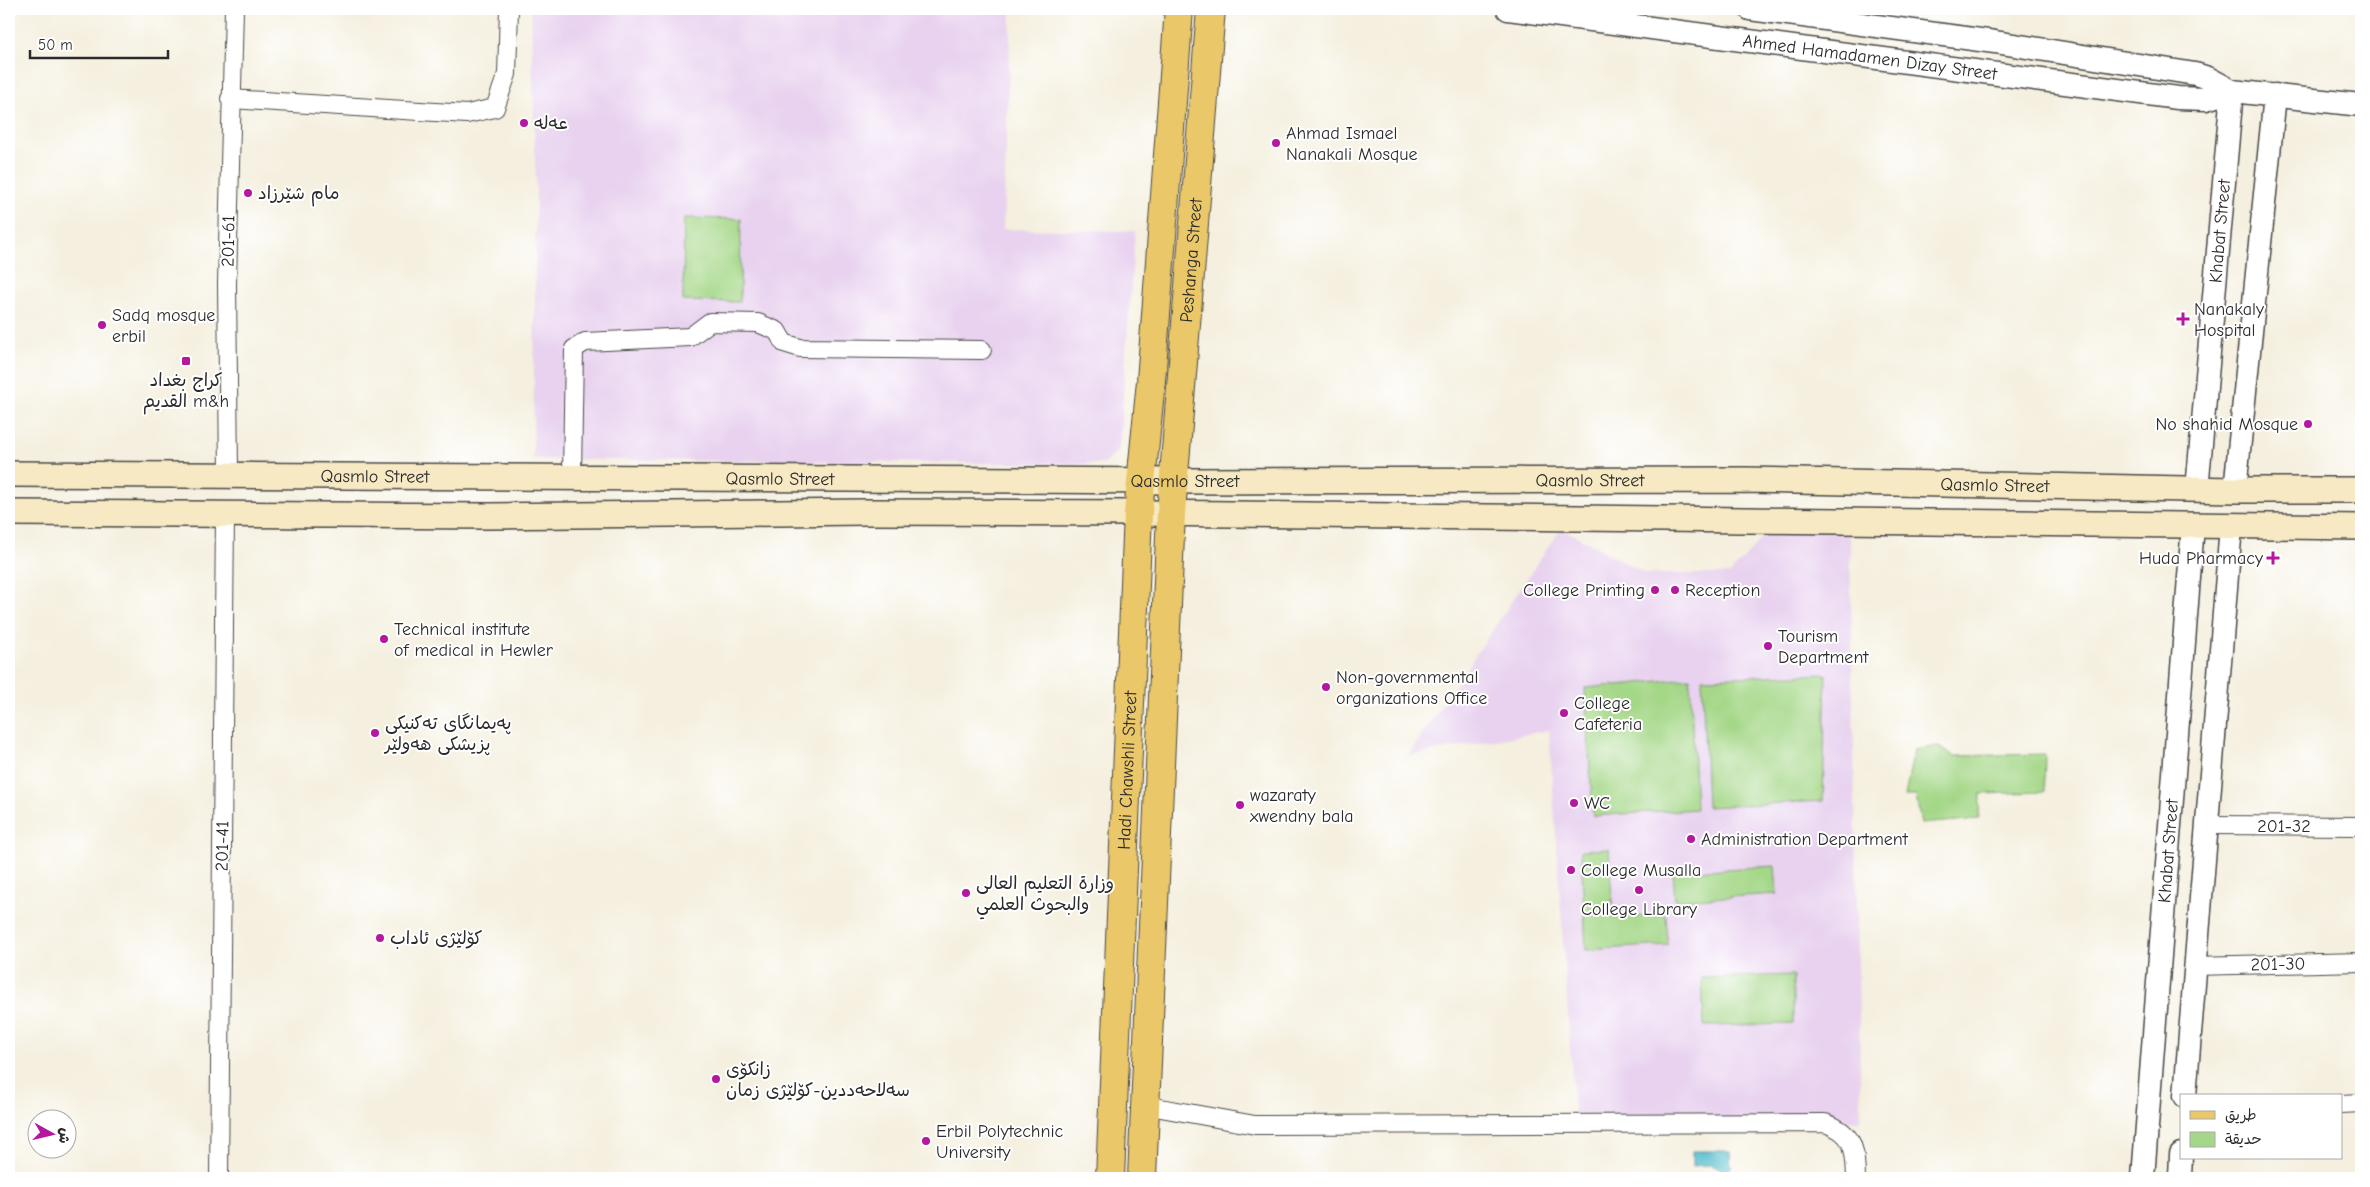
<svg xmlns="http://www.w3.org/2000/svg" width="2370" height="1187" viewBox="0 0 2370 1187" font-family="'Comic Neue','Playpen Sans Arabic',sans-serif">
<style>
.built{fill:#e8d2ef}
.green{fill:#a4d787;stroke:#688159}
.water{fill:#4eb9ca;stroke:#3c727a}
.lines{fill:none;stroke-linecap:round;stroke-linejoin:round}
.minor-casing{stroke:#494846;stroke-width:20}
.tertiary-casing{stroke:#494846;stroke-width:25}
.secondary-casing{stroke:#494846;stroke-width:28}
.primary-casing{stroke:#494846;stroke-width:30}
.minor{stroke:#fff;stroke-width:18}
.tertiary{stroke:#fff;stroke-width:22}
.secondary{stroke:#f7e9c3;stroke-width:25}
.primary{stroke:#eac769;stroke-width:28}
.poi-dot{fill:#b5179e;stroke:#fff;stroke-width:2}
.labels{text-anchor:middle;stroke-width:4;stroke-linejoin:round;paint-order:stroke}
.street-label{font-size:18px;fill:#2b2b2b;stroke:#fff}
.poi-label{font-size:18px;fill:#2b2b2b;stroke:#fff;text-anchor:start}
</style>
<rect width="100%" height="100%" fill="#fff"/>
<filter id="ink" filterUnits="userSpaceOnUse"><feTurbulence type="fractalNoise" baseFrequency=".02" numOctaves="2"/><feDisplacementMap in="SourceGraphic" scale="10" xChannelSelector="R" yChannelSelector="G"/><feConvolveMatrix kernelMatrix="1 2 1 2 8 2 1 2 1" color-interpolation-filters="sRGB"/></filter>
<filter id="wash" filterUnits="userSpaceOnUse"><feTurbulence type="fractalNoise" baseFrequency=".0096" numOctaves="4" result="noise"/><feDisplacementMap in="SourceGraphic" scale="20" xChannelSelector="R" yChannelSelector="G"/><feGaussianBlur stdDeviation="1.12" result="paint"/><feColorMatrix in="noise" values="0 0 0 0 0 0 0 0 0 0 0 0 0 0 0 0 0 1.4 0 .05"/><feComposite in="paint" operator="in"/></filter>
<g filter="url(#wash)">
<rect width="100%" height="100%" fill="#f4efde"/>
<path class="built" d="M531,9H1011L1003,229L1135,231L1119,449L1105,464L533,459L536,194Z
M1778,520H1846L1850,541L1861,1121L1575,1122L1549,730L1408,756L1561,528L1646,574H1730Z"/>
<path class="green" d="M684,218L741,219L740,302L683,301Z
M1826,674L1823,801L1707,807L1702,678Z
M1690,678L1696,809L1593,816L1585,688Z
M1938,746L1954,756L2045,754L2044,792L1980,794L1979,819L1921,824L1916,796H1905L1914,750Z
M1609,849L1613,918L1666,915L1668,945L1586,950L1581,850Z
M1775,866L1777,894L1675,900L1673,872Z
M1793,975V1024L1704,1026L1702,978Z"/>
<path class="water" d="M1692,1151H1730L1731,1168L1723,1170L1710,1165L1692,1166Z"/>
</g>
<g filter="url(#ink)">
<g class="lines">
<g class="minor-casing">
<path id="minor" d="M230,99L467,114L495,108L507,74L509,9
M229,474L227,284L234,9
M572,475L574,349L585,342L690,337L710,322L758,323L777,331L784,343L800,348L982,350
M2207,825L2361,826
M2195,966L2361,962
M2341,1104L2361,1103
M1144,1105L1255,1125L1825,1123C1855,1133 1855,1150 1856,1178
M219,1178L225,514"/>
</g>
<g class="tertiary-casing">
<g id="tertiary">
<path id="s1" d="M1508,9L2178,98L2206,99L2232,91"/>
<path d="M1750,9L1995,42L2195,74L2208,78L2232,91L2361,105"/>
<path id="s2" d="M2197,490L2232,91"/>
<path d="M2235,490L2275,95"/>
<path d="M2185,1096L2231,526"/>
<path id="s3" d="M2143,1178L2193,525"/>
<path d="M2180,1178L2181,1154"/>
</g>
</g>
<g class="secondary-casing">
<g id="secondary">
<path id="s4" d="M9,474L1173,481L1745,480L2235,490H2361"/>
<path d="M9,513L487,516L866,512L1138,513L2361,527"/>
</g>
</g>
<g class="primary-casing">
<g id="primary">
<path id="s5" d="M1110,1178L1138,513L1151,381L1179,9"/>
<path id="s6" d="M1142,1178L1171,513L1211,9"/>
</g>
</g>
<use href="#minor" class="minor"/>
<use href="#tertiary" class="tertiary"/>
<use href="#secondary" class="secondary"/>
<use href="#primary" class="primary"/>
</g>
</g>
<g class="poi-dot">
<circle cx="524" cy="123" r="5"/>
<circle cx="1276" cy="143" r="5"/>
<circle cx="248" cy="193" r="5"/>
<path d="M2180.5 311.5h5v5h5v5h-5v5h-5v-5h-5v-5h5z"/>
<circle cx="102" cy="325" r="5"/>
<rect x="181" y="356" width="10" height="10" rx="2.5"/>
<circle cx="2308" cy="424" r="5"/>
<path d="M2270.5 550.5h5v5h5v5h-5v5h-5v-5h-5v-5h5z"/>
<circle cx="1655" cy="590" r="5"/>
<circle cx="1675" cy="590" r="5"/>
<circle cx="384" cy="639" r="5"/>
<circle cx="1768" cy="646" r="5"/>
<circle cx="1326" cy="687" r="5"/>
<circle cx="1564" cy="713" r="5"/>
<circle cx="375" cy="733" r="5"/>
<circle cx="1574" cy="803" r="5"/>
<circle cx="1240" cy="805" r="5"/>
<circle cx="1691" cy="839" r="5"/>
<circle cx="1571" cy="870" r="5"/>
<circle cx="1639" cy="890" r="5"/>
<circle cx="966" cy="893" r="5"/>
<circle cx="380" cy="938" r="5"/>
<circle cx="716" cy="1079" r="5"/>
<circle cx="926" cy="1141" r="5"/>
</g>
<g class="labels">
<g class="street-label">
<text dy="6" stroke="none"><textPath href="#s1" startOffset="365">Ahmed Hamadamen Dizay Street</textPath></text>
<text dy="6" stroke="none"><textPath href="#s2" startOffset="260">Khabat Street</textPath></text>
<text transform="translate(228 241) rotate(-89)" y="6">201-61</text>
<text dy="6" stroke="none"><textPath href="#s6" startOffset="919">Peshanga Street</textPath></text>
<text dy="6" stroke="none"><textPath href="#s4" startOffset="366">Qasmlo Street</textPath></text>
<text dy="6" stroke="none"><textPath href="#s4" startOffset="771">Qasmlo Street</textPath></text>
<text dy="6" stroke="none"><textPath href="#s4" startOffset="1176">Qasmlo Street</textPath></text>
<text dy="6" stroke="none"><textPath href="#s4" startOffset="1581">Qasmlo Street</textPath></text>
<text dy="6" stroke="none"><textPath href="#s4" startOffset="1986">Qasmlo Street</textPath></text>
<text dy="6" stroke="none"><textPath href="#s5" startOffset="408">Hadi Chawshli Street</textPath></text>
<text x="2284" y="832">201-32</text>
<text transform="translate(222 846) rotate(-89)" y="6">201-41</text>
<text dy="6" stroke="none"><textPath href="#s3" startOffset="328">Khabat Street</textPath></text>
<text transform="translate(2278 964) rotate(-1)" y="6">201-30</text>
</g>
<g class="poi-label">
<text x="534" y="129">عەلە</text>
<text x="1286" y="139">Ahmad Ismael<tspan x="1286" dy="21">Nanakali Mosque</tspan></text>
<text x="258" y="199">مام شێرزاد</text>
<text x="2194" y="315">Nanakaly<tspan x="2194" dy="21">Hospital</tspan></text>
<text x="112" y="321">Sadq mosque<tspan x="112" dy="21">erbil</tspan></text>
<text x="186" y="386" text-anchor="middle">كراج بغداد<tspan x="186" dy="21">القديم m&amp;h</tspan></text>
<text x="2298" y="430" text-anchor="end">No shahid Mosque</text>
<text x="2263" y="564" text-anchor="end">Huda Pharmacy</text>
<text x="1645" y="596" text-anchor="end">College Printing</text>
<text x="1685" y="596">Reception</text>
<text x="394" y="635">Technical institute<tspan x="394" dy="21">of medical in Hewler</tspan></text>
<text x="1778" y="642">Tourism<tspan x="1778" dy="21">Department</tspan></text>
<text x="1336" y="683">Non-governmental<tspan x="1336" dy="21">organizations Office</tspan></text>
<text x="1574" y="709">College<tspan x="1574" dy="21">Cafeteria</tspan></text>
<text x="385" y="729">پەیمانگای تەکنیکی<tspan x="385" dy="21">پزیشکی هەولێر</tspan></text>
<text x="1250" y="801">wazaraty<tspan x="1250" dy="21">xwendny bala</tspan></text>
<text x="1584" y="809">WC</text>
<text x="1701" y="845">Administration Department</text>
<text x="1581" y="876">College Musalla</text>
<text x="976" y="889">وزارة التعليم العالى<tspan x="976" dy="21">والبحوث العلمي</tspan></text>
<text x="1639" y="915" text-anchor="middle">College Library</text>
<text x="390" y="944">کۆلێژی ئاداب</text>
<text x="726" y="1075">زانکۆی<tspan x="726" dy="21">سەلاحەددین-کۆلێژی زمان</tspan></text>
<text x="936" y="1137">Erbil Polytechnic<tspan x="936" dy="21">University</tspan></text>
</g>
</g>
<rect width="2370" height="1187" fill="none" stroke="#fff" stroke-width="30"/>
<rect x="2180" y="1094" width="162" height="65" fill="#ffffff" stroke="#aaaaaa"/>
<rect x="2190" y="1111" width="25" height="8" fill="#eac769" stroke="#aaaaaa"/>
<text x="2225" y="1120" font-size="15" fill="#2b2b2b">طريق</text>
<rect x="2190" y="1132" width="25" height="15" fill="#a4d787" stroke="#aaaaaa"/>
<text x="2225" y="1144" font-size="15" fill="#2b2b2b">حديقة</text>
<g transform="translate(52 1134) rotate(98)"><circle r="24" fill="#ffffff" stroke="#aaaaaa"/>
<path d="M0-4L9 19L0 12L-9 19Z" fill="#b5179e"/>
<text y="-8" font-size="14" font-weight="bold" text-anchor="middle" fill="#2b2b2b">ش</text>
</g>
<path d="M30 50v8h138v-8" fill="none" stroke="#2b2b2b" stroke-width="2.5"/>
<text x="38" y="50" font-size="15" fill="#2b2b2b" stroke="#ffffff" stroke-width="4" paint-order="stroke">50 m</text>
</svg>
